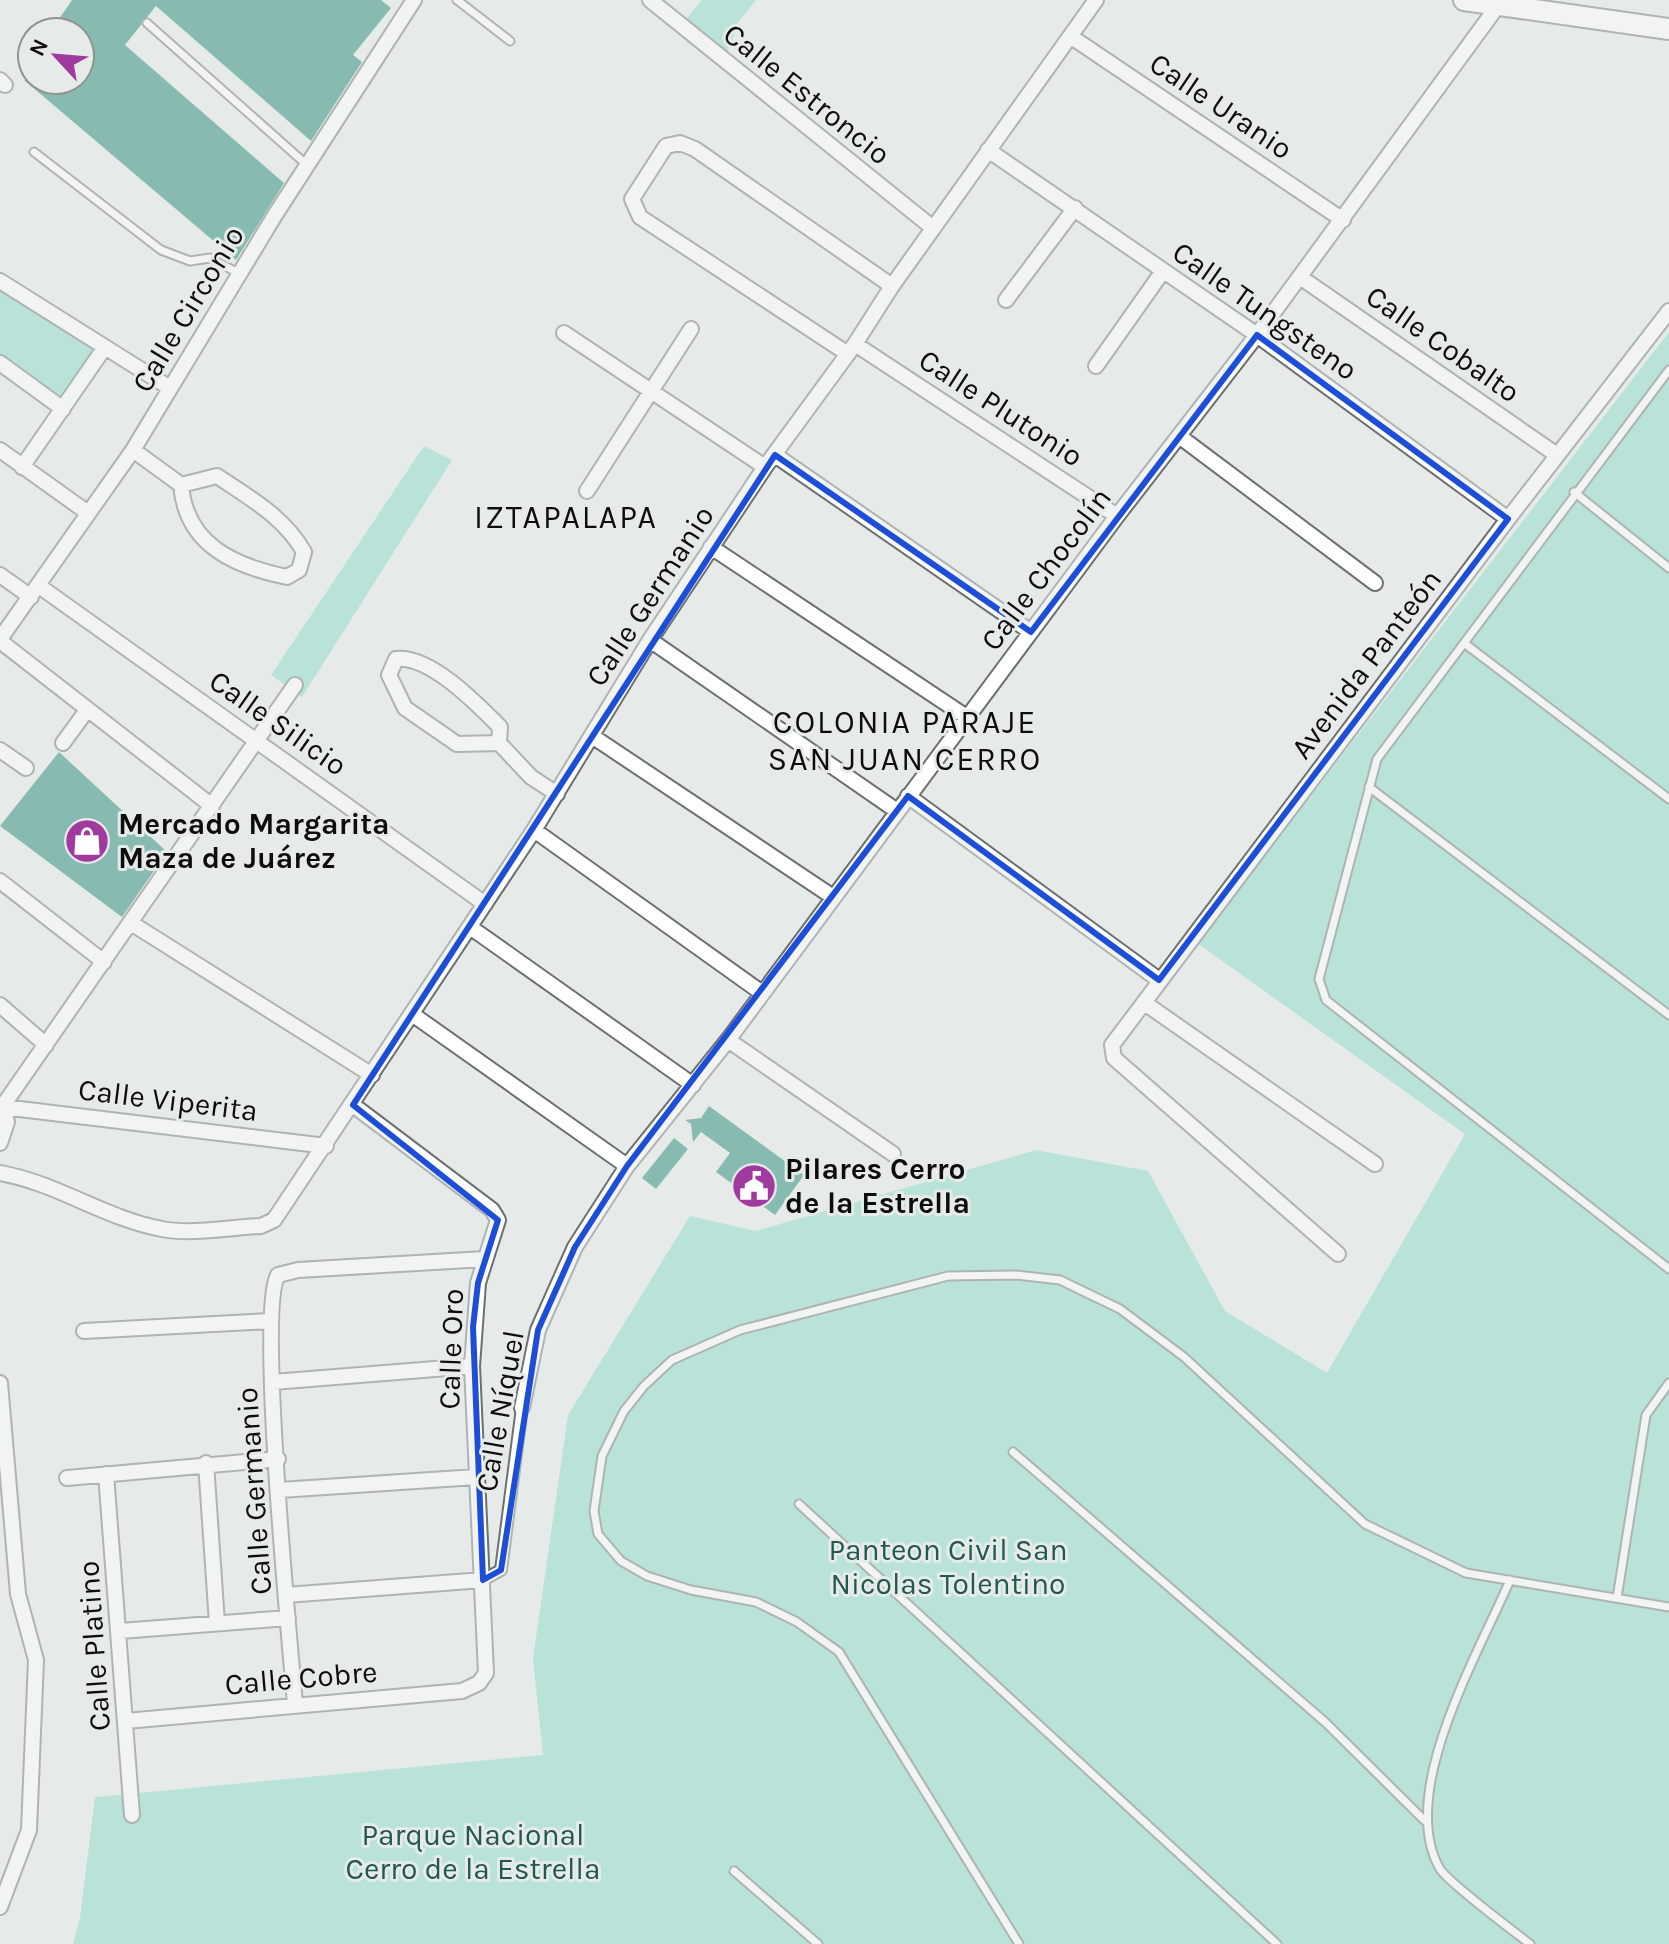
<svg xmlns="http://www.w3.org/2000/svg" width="1669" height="1944" viewBox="0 0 1669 1944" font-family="Karla,sans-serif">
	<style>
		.green { fill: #83d7c5 }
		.building { fill: #168170 }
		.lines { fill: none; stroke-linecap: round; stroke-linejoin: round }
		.service-casing { stroke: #6c716f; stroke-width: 11 }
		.pedestrian-casing { stroke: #6c716f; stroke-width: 14 }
		.minor-casing { stroke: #6c716f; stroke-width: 18 }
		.secondary-casing { stroke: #6c716f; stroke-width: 24 }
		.service { stroke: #fff; stroke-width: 7 }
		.pedestrian { stroke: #fff; stroke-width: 10 }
		.minor { stroke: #fff; stroke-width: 14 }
		.secondary { stroke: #fff; stroke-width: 20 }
		.marked { fill: none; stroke: #1d4ed8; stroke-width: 6; stroke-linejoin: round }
		.labels { text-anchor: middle; stroke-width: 6; stroke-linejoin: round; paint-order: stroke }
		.street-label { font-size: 30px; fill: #0c0e0d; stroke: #e6ebea }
		.poi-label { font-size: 30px; font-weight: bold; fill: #0c0e0d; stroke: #e6ebea; text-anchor: start }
		.park-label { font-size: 30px; fill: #23584e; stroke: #e6ebea }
		.neighbourhood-label { font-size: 32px; letter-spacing: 2px; fill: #0c0e0d; stroke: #e6ebea }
	</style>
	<rect width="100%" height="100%" fill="#e6ebea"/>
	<path class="green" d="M702,0H756L739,21L724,62L680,26Z
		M0,281L105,347L63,409L0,363Z
		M1669,332V1944H73L80,1918L95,1797L543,1755L533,1659L568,1415L690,1216L756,1231L1036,1150L1148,1171L1225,1311L1327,1373L1465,1134L1197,943Z
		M424,446L452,460L302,697L271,675Z"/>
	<path class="building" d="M72,0H381L391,8L353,55L362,62L311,141L156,6L125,45L284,183L236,260L24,80H80V32H50Z
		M59,752L167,852L122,917L0,826Z
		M709,1106L804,1175L775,1215L716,1172L730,1153L701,1132L693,1142L691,1124L685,1120L701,1118Z
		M674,1138L688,1149L656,1189L642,1178Z"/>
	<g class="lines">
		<g class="service-casing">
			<path id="service" d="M457,0L510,41
				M147,23L307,165
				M34,152L161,250L190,261L210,258L240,274
				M1669,370L1377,759L1319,979L1326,1000L1669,1269
				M1574,492L1669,568
				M1464,643L1669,799
				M1369,787L1669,1015
				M1013,1452L1325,1722L1424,1820
				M799,1504L1277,1944
				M1510,1580C1479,1653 1396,1793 1440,1869C1449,1883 1512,1930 1530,1944
				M1617,1598L1646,1415L1669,1383
				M734,1871L818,1944
				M1019,1944L839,1652L797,1622L756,1602L691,1590L647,1576L621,1561L598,1534L594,1511L602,1456L624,1411L644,1386L672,1360L740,1330L948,1276L1016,1275L1060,1280L1120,1309L1184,1357L1365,1524L1466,1573L1669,1607"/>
		</g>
		<g class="pedestrian-casing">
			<path id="pedestrian" d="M483,1580L501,1570L522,1408"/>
		</g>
		<g class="minor-casing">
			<path id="minor" d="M650,0L933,228
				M1070,36L1343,220
				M0,80L5,85
				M988,150L1257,335L1508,519
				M1300,277L1557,455
				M0,281L170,388
				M1006,300L1075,208
				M564,333L765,467
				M855,344L1117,516
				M848,354L640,217L632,199L666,146L680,143L695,149L892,286
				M0,363L63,409
				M1096,366L1163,271
				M1179,436L1375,583
				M0,450L88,513
				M133,450L181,485C186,545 234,566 287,577L299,570L304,552C284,517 250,498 217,476L181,485
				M775,455L1031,632
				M22,467L105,347
				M587,491L691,329
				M711,547L968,718
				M0,575L31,597
				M39,586L485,904
				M0,639L133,450L275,215L414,0
				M650,640L897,811
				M0,641L212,806
				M592,736L833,897
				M63,743L87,710
				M499,743L500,727C477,704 430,655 396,659L389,675L405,708L457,744L499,743L531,777L557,794
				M0,750L26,768
				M908,796L1159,980
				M534,830L762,993
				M0,881L104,962
				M131,923L372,1075
				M470,927L693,1085
				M1146,1004L1375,1164
				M0,1005L46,1045
				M412,1014L627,1166
				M728,1040L893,1154
				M3,1107L326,1146
				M0,1110L295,685
				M0,1143L7,1122L3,1107
				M0,1173C57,1183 106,1219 162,1229C192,1235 230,1227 261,1226L274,1220L534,830L650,640L765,467L855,344L892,286L1096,0
				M1338,1254L1114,1058L1112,1045L1508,519L1669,311
				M84,1331L270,1321
				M273,1382L472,1366
				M0,1383L18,1594L36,1660L29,1830L0,1907
				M522,1408L538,1330L575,1247L627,1166L728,1040L1117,516L1257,335L1502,0
				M206,1463L217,1623
				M106,1474L132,1815
				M67,1478L278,1459
				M280,1490L476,1477
				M286,1595L483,1580
				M120,1631L288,1618
				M295,1704C290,1643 257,1308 278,1275L298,1270L485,1259
				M126,1721L462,1691L479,1683L486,1673L472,1366L478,1283L498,1220L492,1210L353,1105"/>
		</g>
		<g class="secondary-casing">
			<path id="secondary" d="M1464,0L1669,29"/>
		</g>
		<use href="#service" class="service"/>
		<use href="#pedestrian" class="pedestrian"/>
		<use href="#minor" class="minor"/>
		<use href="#secondary" class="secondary"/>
	</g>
	<path d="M0 0H1669V1944H0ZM1257,335L1508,519L1159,980L908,796L627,1166L575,1247L538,1330L501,1570L483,1580L473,1327L478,1283L498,1220L353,1105L775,455L1031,632Z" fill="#e6ebea" fill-opacity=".55" fill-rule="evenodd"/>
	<path class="marked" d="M1257,335L1508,519L1159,980L908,796L627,1166L575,1247L538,1330L501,1570L483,1580L473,1327L478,1283L498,1220L353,1105L775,455L1031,632Z"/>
	<defs>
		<g id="shop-disc" transform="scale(2.3)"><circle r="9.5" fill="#a13a9e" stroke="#e6ebea"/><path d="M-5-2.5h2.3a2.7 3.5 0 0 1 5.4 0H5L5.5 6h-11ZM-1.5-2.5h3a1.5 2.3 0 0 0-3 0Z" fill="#fff"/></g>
		<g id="civic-disc" transform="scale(2.3)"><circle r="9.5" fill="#a13a9e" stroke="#e6ebea"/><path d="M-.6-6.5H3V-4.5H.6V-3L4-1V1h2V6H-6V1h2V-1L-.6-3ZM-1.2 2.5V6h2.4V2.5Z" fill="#fff"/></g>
	</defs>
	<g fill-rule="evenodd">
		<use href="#shop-disc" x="87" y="841"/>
		<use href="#civic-disc" x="754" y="1186"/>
	</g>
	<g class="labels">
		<g class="street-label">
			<text transform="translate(807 94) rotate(39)" y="10">Calle Estroncio</text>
			<text transform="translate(1221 106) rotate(34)" y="10">Calle Uranio</text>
			<text transform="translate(188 309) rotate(-59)" y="10">Calle Circonio</text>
			<text transform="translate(1265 311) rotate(35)" y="10">Calle Tungsteno</text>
			<text transform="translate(1443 344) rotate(35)" y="10">Calle Cobalto</text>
			<text transform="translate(1001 408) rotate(33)" y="10">Calle Plutonio</text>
			<text transform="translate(1046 569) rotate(-53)" y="10">Calle Chocolín</text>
			<text transform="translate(650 596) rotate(-57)" y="10">Calle Germanio</text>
			<text transform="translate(1366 664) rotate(-53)" y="10">Avenida Panteón</text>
			<text transform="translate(278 723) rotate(35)" y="10">Calle Silicio</text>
			<text transform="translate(168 1100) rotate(7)" y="10">Calle Viperita</text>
			<text transform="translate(451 1349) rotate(-88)" y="10">Calle Oro</text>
			<text transform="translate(500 1411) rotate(-80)" y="10">Calle Níquel</text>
			<text transform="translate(254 1491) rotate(-94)" y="10">Calle Germanio</text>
			<text transform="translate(94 1646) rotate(-94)" y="10">Calle Platino</text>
			<text transform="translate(301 1678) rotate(-5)" y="10">Calle Cobre</text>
		</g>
		<g class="poi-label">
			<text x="118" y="834">Mercado Margarita<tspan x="118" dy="34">Maza de Juárez</tspan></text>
			<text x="785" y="1179">Pilares Cerro<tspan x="785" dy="34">de la Estrella</tspan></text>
		</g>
		<g class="park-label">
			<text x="948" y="1560">Panteon Civil San<tspan x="948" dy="34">Nicolas Tolentino</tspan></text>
			<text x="473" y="1845">Parque Nacional<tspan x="473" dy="34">Cerro de la Estrella</tspan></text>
		</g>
		<g class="neighbourhood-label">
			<text x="566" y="528">IZTAPALAPA</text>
			<text x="905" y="733">COLONIA PARAJE<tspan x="905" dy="37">SAN JUAN CERRO</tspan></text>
		</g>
	</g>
	<g transform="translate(56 56) rotate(296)"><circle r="38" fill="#e6ebea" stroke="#8f9392" stroke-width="2"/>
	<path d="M0-6L14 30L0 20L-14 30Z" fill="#a13a9e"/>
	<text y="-12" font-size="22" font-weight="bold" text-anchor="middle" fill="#0c0e0d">N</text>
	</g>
</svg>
